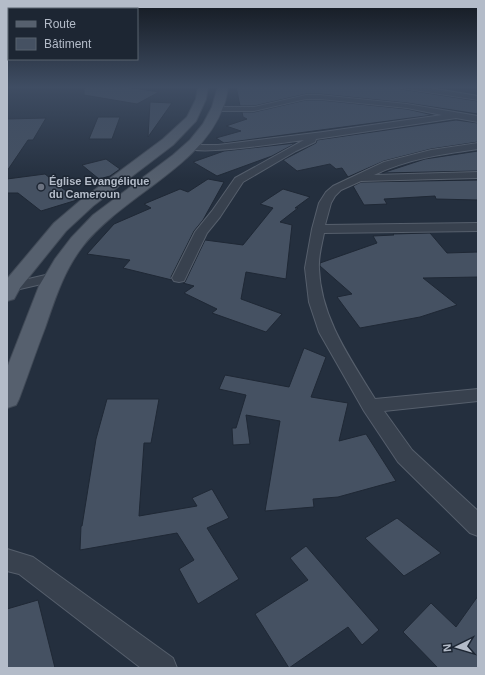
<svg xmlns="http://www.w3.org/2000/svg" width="485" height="675" viewBox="0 0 485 675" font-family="Arial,sans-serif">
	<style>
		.building { fill: #455162; stroke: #1f2835 }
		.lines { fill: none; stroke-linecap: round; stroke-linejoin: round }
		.street-casing { stroke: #565f6c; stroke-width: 2 }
		.primary-casing { stroke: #414a57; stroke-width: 2 }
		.street { fill: #38414e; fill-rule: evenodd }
		.primary { fill: #56606e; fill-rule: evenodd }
		.worship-dot { fill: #6b7280; stroke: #1d2633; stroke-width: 1.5 }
		.labels { text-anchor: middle; stroke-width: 3; stroke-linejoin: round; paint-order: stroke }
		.far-poi-label { font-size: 11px; font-weight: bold; fill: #b4bcc9; stroke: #1d2633; text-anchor: start }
	</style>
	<rect width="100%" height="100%" fill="#242f3e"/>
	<path class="building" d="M84,86H121L159,92L137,104L84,95Z
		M236,86H397L401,89L478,101V114L407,103L320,94H306L254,106H240Z
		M306,100H320L407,109L433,115L224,143L216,138L241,131L226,126L247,119L243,117L242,112H254Z
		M150,102L172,103L148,137Z
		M98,117H120L112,139H89Z
		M46,118L33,140H28L7,171V119Z
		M456,120L478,123V142L431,149L384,161L348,177L342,168L336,169L330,164L297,171L283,160L316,143L317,140Z
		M296,143L272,156L217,176L193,162L224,151Z
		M478,151V171L382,173L425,159Z
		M106,159L120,169L110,176L99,179L82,165Z
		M45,174L77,200L41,211L18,193H7V179Z
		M208,179L224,182L203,220L194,231L171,277L172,280L123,268L130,260L87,254L114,224L151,208L144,204L180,189L188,192Z
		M478,180V200L436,199L435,196L384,199L387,204L364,205L353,186L361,182Z
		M283,189L310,197L295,208H298L280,222L292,225L286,279L246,272L241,299L282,314L266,332L212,313L217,309L184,293L194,286L183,283L185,282L205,240L243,245L273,208L260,204Z
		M430,233L447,253L478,252V277L423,278L457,305L420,317L360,328L337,297L352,294L320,266V263L377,243L373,236L394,235L393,234Z
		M304,348L326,357L311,397L348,403L339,441L366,434L396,481L338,497L313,499L314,507L265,511L280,421L246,415L250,444L233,445L232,428H236L246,395L219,389L225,375L289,387Z
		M107,399H159L151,443H144L139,516L197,506L192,498L212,489L229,518L207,528L239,579L198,604L179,569L194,560L177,533L80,550L81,526H82L96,439Z
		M397,518L441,553L404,576L365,538Z
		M306,546L379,630L362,645L348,627L289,668L255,614L308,580L290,558Z
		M478,596V668H438L403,632L431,603L456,627Z
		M38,600L55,668H7V609Z"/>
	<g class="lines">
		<g class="street-casing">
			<path id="street" d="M398,86H418L478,96V100L401,88Z
				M306,95H320L407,104L478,116V122L456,118L316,139L315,142L296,151L243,182L220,217L207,233L184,281L179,282L174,281L172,278L195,232L212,211L235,178L304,140C286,142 195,157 185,147L187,145H218L323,132L442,115L407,108L320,99H306L254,111H218L214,109L218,107H254Z
				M478,143V149C442,154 407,159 374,175L478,172V178L361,181L341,190L335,196L331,203L325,225L478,223V231L324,233C322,244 318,257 319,269C321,318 350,358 375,399L478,389V401L384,411L412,450L478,511V536L470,533L398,462L364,411L319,332L309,302L305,268L312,229L319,203L326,192L333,186L384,162L431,150Z
				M54,273L59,274L61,277L59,280L7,292V284Z
				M7,549L33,557L173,658L177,668H141L19,574L7,571Z"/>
		</g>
		<g class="primary-casing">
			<path id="primary" d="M198,86H208L206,99L196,121L173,145L93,206L66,231L20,288L14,299L7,301V279L54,223L81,200L163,139L187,117L196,99Z
				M218,86H228C227,93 226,101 223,107C202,167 122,196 83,246C64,270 55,299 45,328C36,351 28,375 19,399L16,405L7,408V368L39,286L55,259L71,238L93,215L173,155L190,140L203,124L212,107Z"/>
		</g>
		<use href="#street" class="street"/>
		<use href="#primary" class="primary"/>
	</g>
	<linearGradient id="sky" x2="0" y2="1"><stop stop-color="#141a22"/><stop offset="0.48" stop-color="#3f4d63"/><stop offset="1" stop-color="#3f4d63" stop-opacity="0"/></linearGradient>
	<rect width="485" height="181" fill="url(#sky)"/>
	<circle class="worship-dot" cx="41" cy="187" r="4"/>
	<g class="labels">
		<g class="far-poi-label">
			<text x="49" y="185">Église Evangélique<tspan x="49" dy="13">du Cameroun</tspan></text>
		</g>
	</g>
	<rect width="485" height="675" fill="none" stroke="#b4bcc9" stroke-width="16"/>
	<rect x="8" y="8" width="130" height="52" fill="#1d2633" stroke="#59626f"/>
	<rect x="16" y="21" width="20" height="6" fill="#56606e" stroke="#59626f"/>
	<text x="44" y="28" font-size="12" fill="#b4bcc9">Route</text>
	<rect x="16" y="38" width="20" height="12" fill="#455162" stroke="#59626f"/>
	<text x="44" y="48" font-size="12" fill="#b4bcc9">Bâtiment</text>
	<g transform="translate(457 647) rotate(265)" stroke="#1d2633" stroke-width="3" paint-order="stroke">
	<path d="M0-3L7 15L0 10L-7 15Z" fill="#b4bcc9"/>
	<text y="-6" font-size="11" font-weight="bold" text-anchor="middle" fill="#b4bcc9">N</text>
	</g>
</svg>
